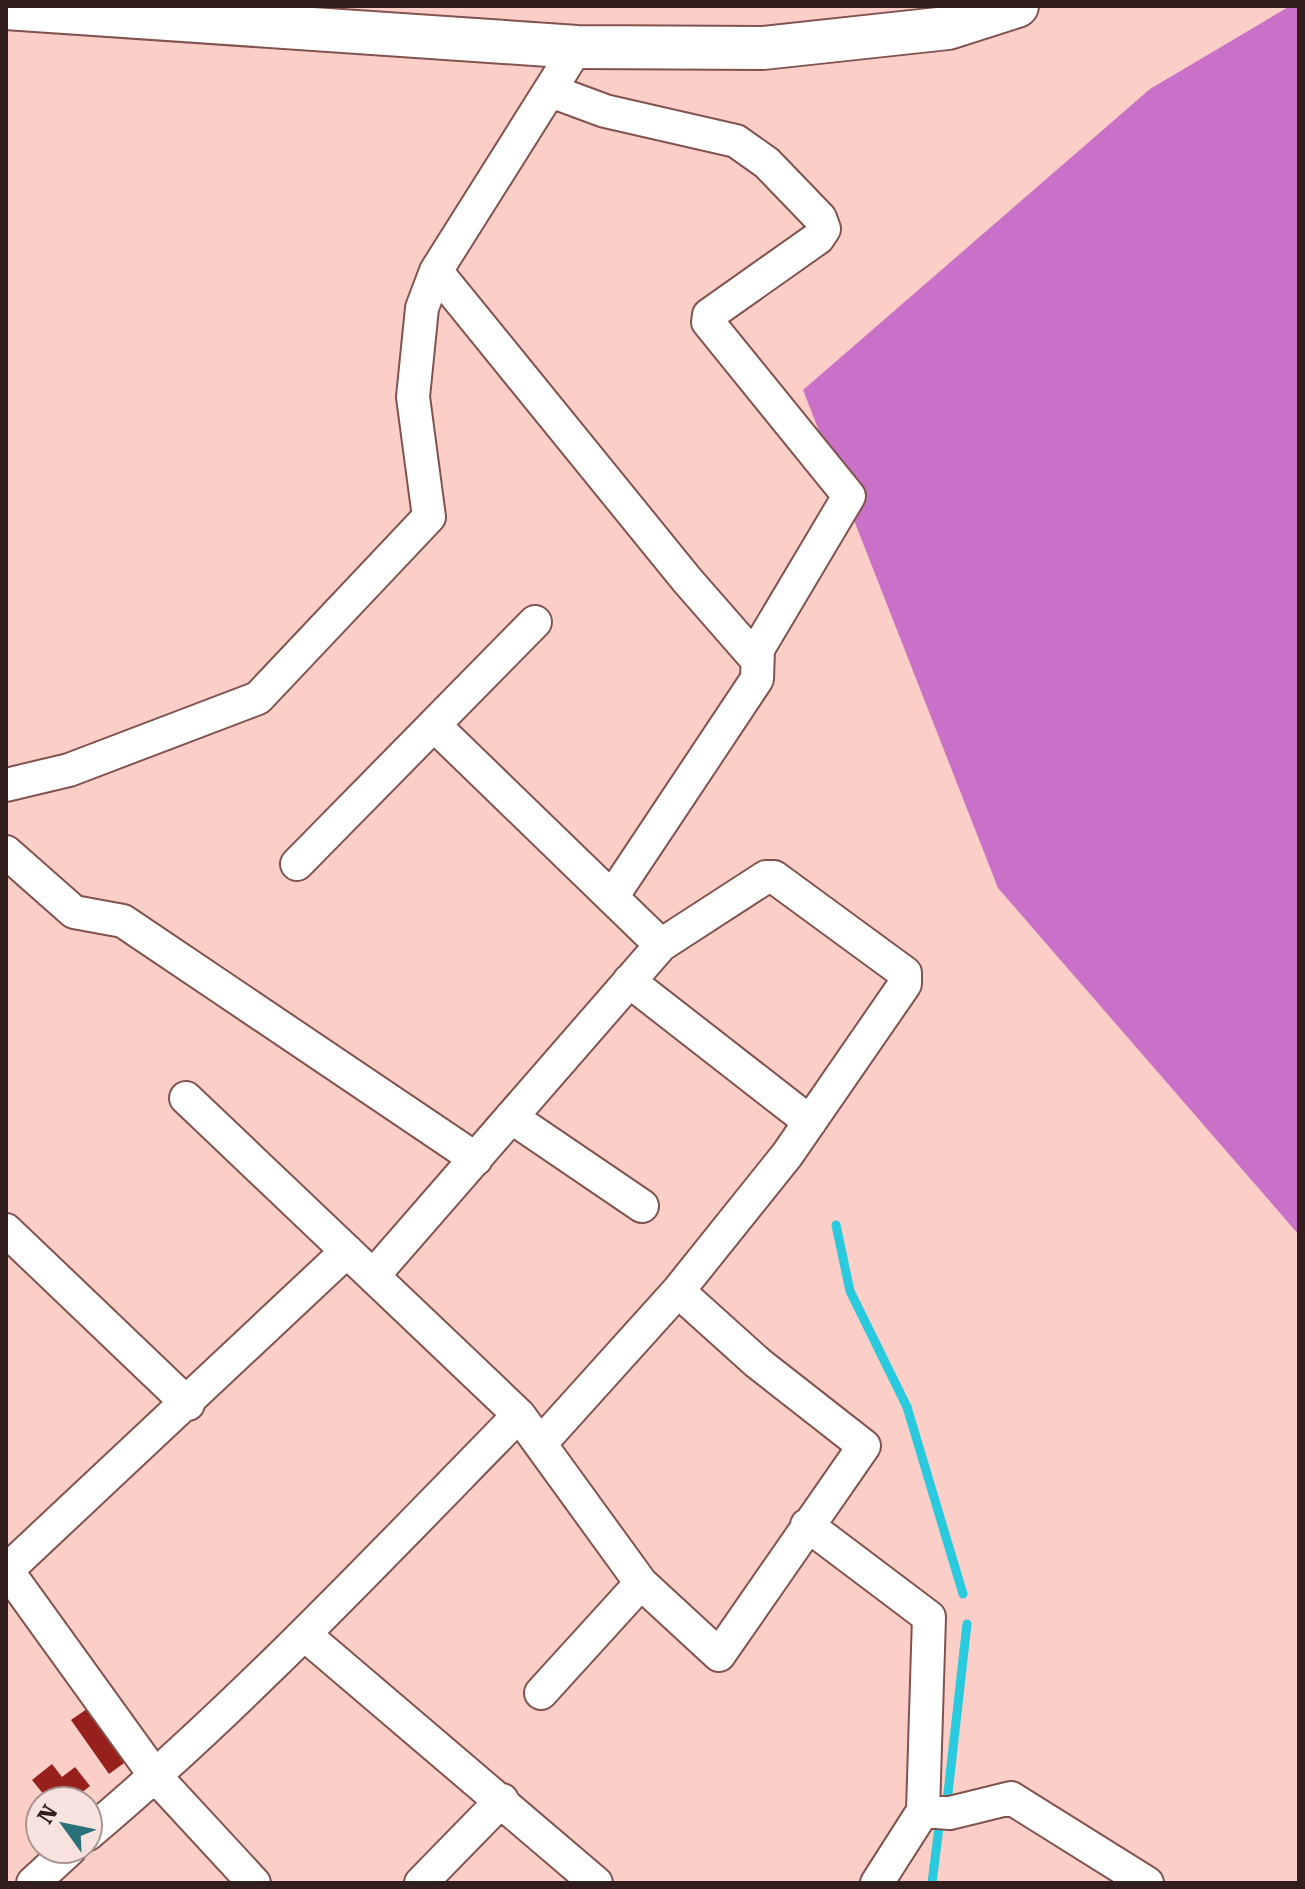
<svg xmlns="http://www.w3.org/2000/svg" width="1305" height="1889" viewBox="0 0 1305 1889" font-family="'Roboto Serif',serif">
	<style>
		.forest { fill: #c971c9 }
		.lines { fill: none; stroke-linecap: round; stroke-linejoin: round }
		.stream { stroke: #29cadd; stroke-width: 9 }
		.building { fill: #971f1c }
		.minor-casing { stroke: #82534e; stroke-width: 36 }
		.tertiary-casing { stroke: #82534e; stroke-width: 46 }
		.minor { stroke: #fff; stroke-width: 32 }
		.tertiary { stroke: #fff; stroke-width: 42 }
	</style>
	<rect width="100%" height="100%" fill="#fbcfc8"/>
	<path class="forest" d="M1290,6H1299V1235L998,888L803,390L1150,89Z"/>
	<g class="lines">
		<path class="stream" d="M836,1225L850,1291L907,1407L963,1594
			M947,1802L967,1624
			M932,1883L939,1827"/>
	</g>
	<path class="building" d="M94,1704L131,1758L109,1774L71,1720Z
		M52,1764L62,1777L75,1767L90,1786L71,1801H49L32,1780Z"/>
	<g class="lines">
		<g class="minor-casing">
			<path id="minor" d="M551,91L605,111L736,141L767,163L820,218L824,229L818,238L709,315L708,322L849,496L758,649L757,679L612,897
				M436,271L687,580L757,660
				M434,725L661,945
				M6,785L69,770L258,698L429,517L413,397L422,308L436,271L577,47
				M6,852L74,912L123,921L476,1159
				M297,864L535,622
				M629,981L810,1122
				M186,1098L519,1415L641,1583L719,1655L864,1446L758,1363L678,1291
				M511,1117L642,1206
				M6,1230L188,1404
				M373,1276L661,945L766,877H774L905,973V984L787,1155L678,1291L541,1443
				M807,1525L929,1617L923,1811L877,1883
				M6,1569L156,1777L254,1883
				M6,1571L347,1251
				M304,1634L596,1883
				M541,1693L641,1583
				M923,1811L950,1813L1011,1798L1147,1883
				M88,1834C241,1705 379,1558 519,1415
				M33,1883L70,1849
				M421,1883L502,1800"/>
		</g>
		<g class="tertiary-casing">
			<path id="tertiary" d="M6,8L577,47L763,48L948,28L1017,6"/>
		</g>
		<use href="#minor" class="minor"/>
		<use href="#tertiary" class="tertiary"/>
	</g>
	<rect width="1305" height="1889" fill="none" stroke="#321e1c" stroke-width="16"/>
	<g transform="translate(64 1825) rotate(303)"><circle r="38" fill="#f8e2de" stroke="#a99490" stroke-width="2"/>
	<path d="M0-6L14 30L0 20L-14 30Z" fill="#29717b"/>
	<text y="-12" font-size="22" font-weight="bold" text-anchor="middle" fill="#321e1c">N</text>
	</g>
</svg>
